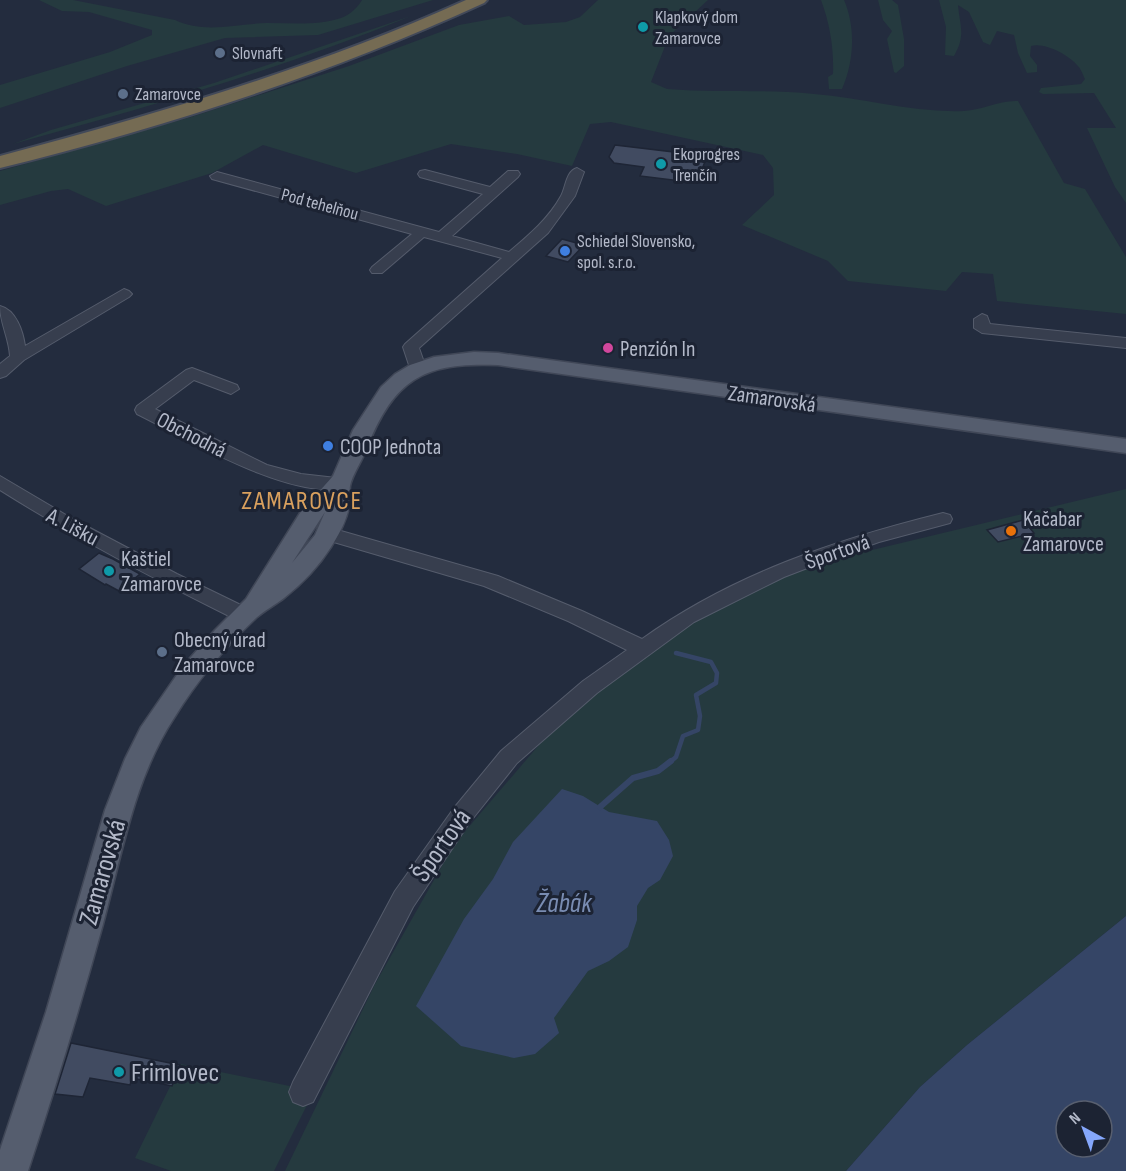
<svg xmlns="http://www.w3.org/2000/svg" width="1126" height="1171" viewBox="0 0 1126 1171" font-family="'Sofia Sans Condensed',sans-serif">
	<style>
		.green { fill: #253a3f }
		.water { fill: #354566; fill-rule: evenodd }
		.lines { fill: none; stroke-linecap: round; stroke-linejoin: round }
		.stream-far1 { stroke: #354566; stroke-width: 4.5 }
		.stream { stroke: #354566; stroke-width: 6 }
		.building { fill: #414b61; stroke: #1e2535; stroke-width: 1.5 }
		.minor-casing { stroke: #555c6c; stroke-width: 2 }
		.major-casing { stroke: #404757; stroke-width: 3 }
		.highway-casing { stroke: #424959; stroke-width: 4 }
		.minor { fill: #373e4e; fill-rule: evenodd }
		.major { fill: #555d6e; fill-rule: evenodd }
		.highway { fill: #756b53; fill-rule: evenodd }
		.culture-dot { fill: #0f9aa8; stroke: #1c2333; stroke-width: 2 }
		.service-dot { fill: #5c6f8a; stroke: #1c2333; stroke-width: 2 }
		.shop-dot { fill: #3f7fe0; stroke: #1c2333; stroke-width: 2 }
		.hotel-dot { fill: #d1479c; stroke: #1c2333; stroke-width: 2 }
		.food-dot { fill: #e8710a; stroke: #1c2333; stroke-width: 2 }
		.labels { text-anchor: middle; stroke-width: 6; stroke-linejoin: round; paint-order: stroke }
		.far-poi-label { font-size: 18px; fill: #b3b9c9; stroke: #1c2333; text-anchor: start }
		.far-street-label { font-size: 18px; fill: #b3b9c9; stroke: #1c2333 }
		.poi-label { font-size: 22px; fill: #b3b9c9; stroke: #1c2333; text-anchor: start }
		.street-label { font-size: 22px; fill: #b3b9c9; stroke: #1c2333 }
		.quarter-label { font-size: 26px; letter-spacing: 1.5px; fill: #d9a05e; stroke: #1c2333 }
		.near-street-label { font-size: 27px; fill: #b3b9c9; stroke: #1c2333 }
		.near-poi-label { font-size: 27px; fill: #b3b9c9; stroke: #1c2333; text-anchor: start }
		.near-water-label { font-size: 28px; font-style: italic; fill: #798cb2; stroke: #1c2333 }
	</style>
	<rect width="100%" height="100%" fill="#232c3e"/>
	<path class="green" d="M39,0H73L175,20C204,34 236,24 267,23C292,23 317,26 341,18C351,14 357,8 362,0H433L318,35L225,38L127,66L0,108V85L110,52L152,35V30L89,12L62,11Z
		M598,0H708L669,36L651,82L667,89C716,93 765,89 814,94C864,98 913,113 964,111C983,110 999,100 1018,101L1064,183L1085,189L1126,257V314L997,301L993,274L962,272L946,291L848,281L828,261L742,225L774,195L773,168L763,155L611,122L590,124L572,166L517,154L451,144L356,173L263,145L212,173L106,206L68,189L51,191L0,205V171L191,117L349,66L459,25L509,16L524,25L566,22L580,17Z
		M821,0H844C856,28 854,61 842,89H829L828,77L833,74C834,49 830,24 821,0Z
		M878,0H892L898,5L904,39V66L896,73L894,72L887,39L892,31L883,20Z
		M939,0H1126V203L1115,187L1087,128H1116L1094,93L1043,94L1039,92L1041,88L1081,84L1085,79C1083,75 1081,69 1078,66C1069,55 1045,42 1031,46L1030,56L1037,65V72L1027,73L1018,53L1014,35L997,31L990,45L983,42L969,12L958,5C960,27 966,35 954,56L945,55L946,27Z
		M411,16C281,69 148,107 13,144L51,130L214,83Z
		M1126,489V916L967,1045L920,1087L846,1171H285L375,984L455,843L539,745L617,673L676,626L793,569Z
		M181,1064L314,1091L274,1171H171L135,1158Z"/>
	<path class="water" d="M562,789L583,796L609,812L657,821L669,840L673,856L660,880L648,888L637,906V920L628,947L609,961L588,971L554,1018L559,1033L535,1054L514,1058L461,1046L416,1006L464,919L493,879L513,842Z
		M1126,916V1171H846L920,1087L967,1045ZM1066,1111H1102V1147H1066Z"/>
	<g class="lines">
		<path class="stream-far1" d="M669,763L676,757L683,736L698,730L700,716L696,695L716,683L717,673L711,662L676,653"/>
		<path class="stream" d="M600,807L633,778L658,771L671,761"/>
	</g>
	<path class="building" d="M615,145L707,156L697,183L640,176L644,167L614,163L609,157Z
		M562,239L584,245L568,262L546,256Z
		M1023,520L1034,533L998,542L987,530Z
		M99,553L113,559L140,574L119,591L106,584L105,585L79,569Z
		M71,1043L180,1065L172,1086L132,1078L130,1085L90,1078L83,1097L55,1094Z"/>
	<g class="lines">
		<g class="minor-casing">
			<path id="minor" d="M577,168L584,172L575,196L548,233L419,348L426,368L418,373L410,368L403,347L405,344L502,258L424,237L382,273H372L370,270L372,267L412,234L212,179L210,176L217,172L439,232L483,194L420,177L418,174L420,171L425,170L490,187L508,171H518L520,174L518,177L452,236L509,252C529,235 549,218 561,196C566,187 566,171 577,168Z
				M124,289L129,291L132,294L129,297L24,360L6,376L0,378V364L10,356C9,338 0,323 0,306C16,310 23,331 25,346Z
				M982,314L987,316L990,324L1126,338V348L982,333L974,328V319Z
				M192,368L237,385L239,389L231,394L194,380L155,409L267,465L301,474L345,479L348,483L345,487C292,502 186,438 137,414L135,410L137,406L186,370Z
				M0,476L71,518L177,574L251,610L254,615L251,620L244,622L237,620C156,580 76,538 0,490Z
				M943,513L950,515L952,519L950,523L879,542L823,562L784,577L694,622L597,693L517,763L470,822L413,907L313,1102L303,1106L293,1102L289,1092L293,1082L395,891L454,808L501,751L583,681L627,650L568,621L484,586L320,538L318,533L320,528L327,527L498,576L582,611L642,639C733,574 835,540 943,513Z"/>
		</g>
		<g class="major-casing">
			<path id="major" d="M474,352L498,353L1126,439V453L498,365C423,362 394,379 366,450C362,461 352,475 350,486C349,491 351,496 350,501C348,518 340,533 331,547C319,566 302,584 284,598C275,605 265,610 256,618C225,647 196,682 174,718C134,779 122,854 103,924C80,1007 55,1089 28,1171H0V1150L46,1012L105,810L125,759L141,727L183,666L215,630L246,599L300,513L333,476L353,430L381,387L395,374L410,365L434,357ZM325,512L315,535L292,563Z"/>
		</g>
		<g class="highway-casing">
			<path id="highway" d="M466,0H487L484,3C329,74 166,127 0,168V156C159,113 316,68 466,0Z"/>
		</g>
		<use href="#minor" class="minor"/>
		<use href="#major" class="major"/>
		<use href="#highway" class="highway"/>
	</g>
	<g class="culture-dot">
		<circle cx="643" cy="27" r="6"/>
		<circle cx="661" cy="164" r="6"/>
		<circle cx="109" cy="571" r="6"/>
		<circle cx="119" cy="1072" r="6"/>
	</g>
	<g class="service-dot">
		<circle cx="220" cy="53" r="6"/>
		<circle cx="123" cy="94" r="6"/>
		<circle cx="162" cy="652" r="6"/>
	</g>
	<g class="shop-dot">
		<circle cx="565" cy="251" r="6"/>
		<circle cx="328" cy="446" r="6"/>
	</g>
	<circle class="hotel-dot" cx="608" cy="348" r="6"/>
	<circle class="food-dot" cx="1011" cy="531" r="6"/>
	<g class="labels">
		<g class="far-poi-label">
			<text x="655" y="23">Klapkový dom<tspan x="655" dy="21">Zamarovce</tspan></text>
			<text x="232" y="59">Slovnaft</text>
			<text x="135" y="100">Zamarovce</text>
			<text x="673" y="160">Ekoprogres<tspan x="673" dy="21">Trenčín</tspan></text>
			<text x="577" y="247">Schiedel Slovensko,<tspan x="577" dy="21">spol. s.r.o.</tspan></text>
		</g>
		<g class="far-street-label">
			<text transform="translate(320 204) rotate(15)" y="6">Pod tehelňou</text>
		</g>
		<g class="poi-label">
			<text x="620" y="356">Penzión In</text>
			<text x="340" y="454">COOP Jednota</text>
			<text x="1023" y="526">Kačabar<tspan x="1023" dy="25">Zamarovce</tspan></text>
			<text x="121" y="566">Kaštiel<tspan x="121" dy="25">Zamarovce</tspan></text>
			<text x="174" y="647">Obecný úrad<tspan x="174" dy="25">Zamarovce</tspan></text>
		</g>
		<g class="street-label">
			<text transform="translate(772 398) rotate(8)" y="8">Zamarovská</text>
			<text transform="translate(192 434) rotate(27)" y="8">Obchodná</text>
			<text transform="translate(73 526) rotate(28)" y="8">A. Lišku</text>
			<text transform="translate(837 551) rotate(-19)" y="8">Športová</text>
		</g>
		<g class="quarter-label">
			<text x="302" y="509">ZAMAROVCE</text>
		</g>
		<g class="near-street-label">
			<text transform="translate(441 845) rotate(-55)" y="9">Športová</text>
			<text transform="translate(102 872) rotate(-74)" y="9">Zamarovská</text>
		</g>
		<g class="near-poi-label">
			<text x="131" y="1081">Frimlovec</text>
		</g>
		<g class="near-water-label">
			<text x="564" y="912">Žabák</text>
		</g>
	</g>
	<g transform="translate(1084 1129) rotate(319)"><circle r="28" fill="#1c2333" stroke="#585f6f" stroke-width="1.5"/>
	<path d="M0-4.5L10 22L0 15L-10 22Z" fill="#85a7fc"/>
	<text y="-9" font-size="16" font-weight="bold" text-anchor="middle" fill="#b3b9c9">N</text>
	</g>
</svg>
